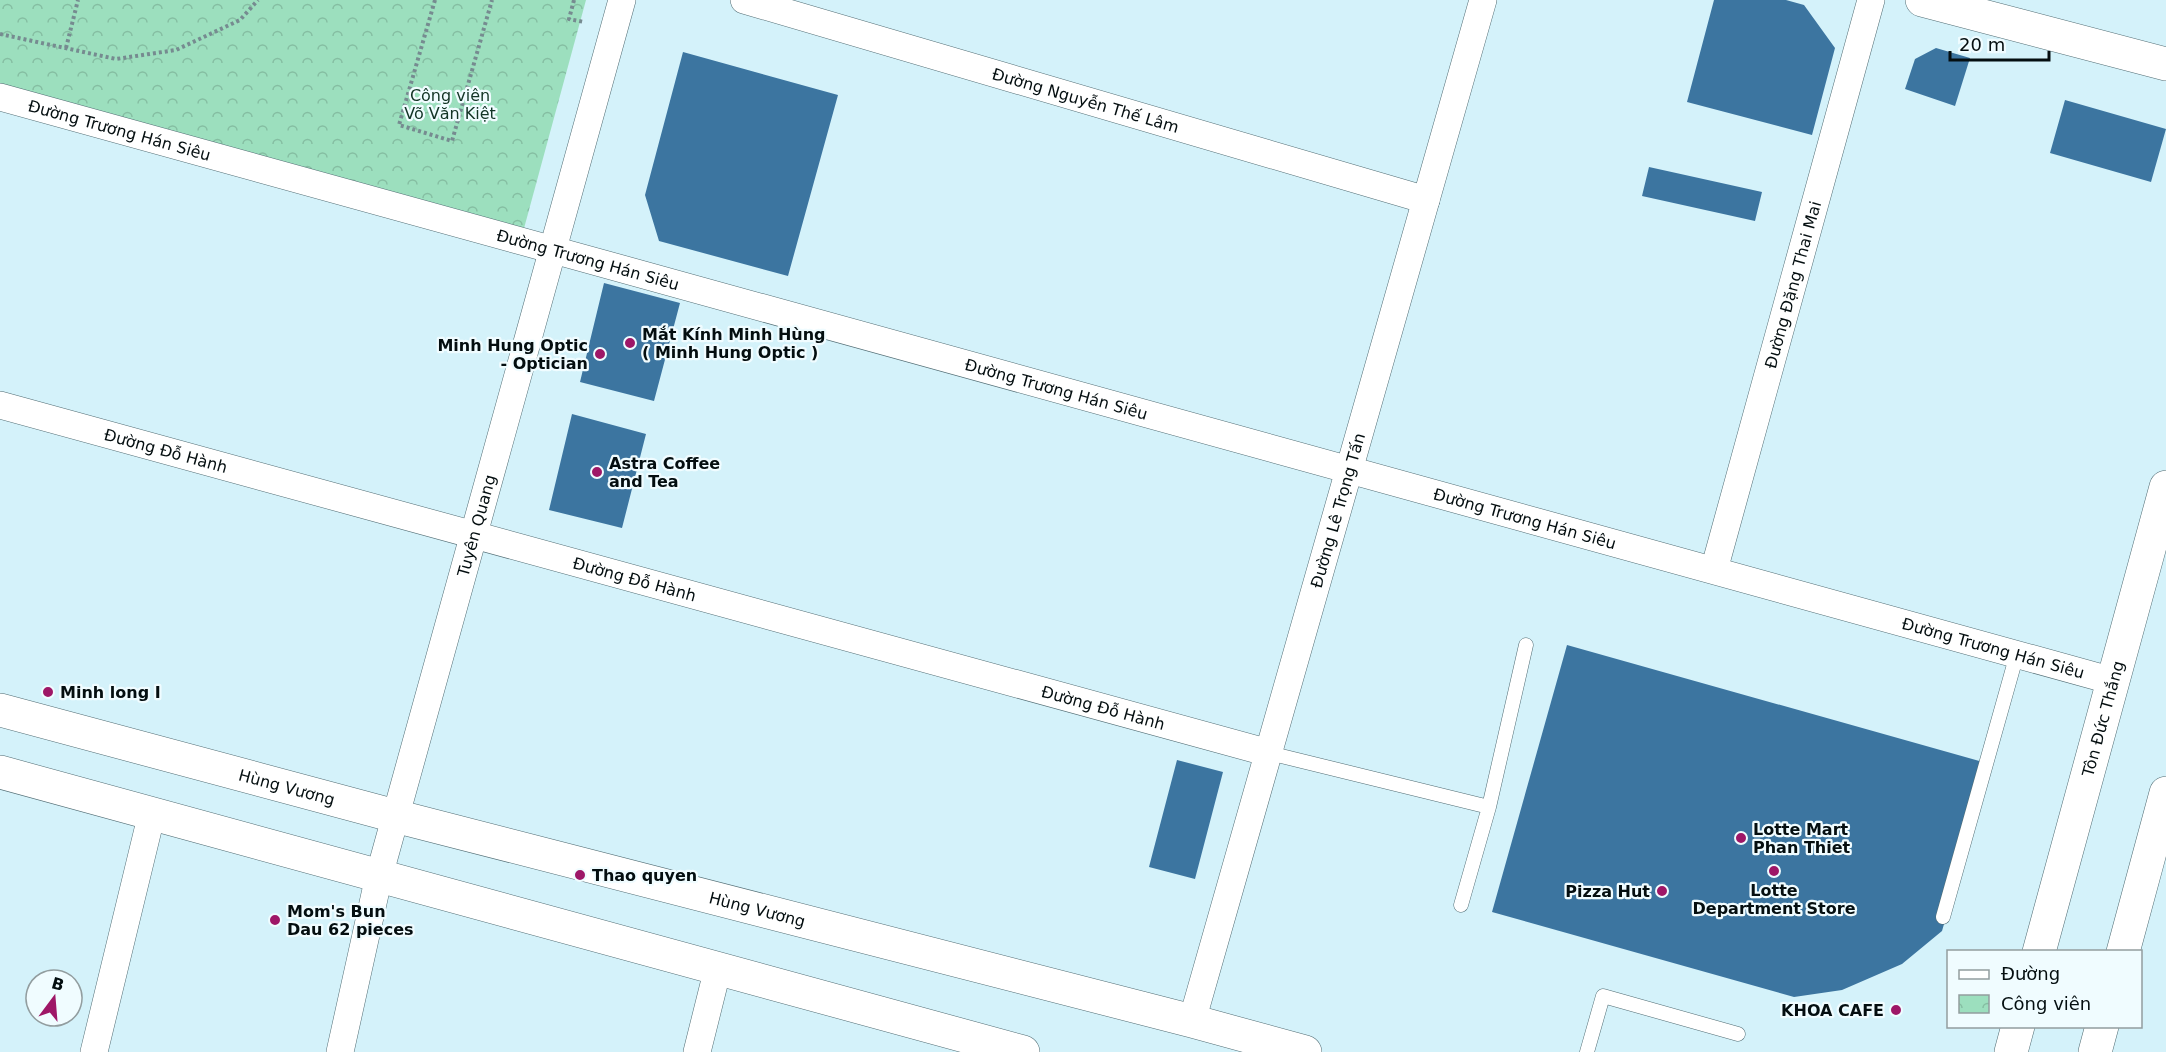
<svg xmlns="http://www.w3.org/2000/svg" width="2166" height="1052" viewBox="0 0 2166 1052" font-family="'DejaVu Sans',sans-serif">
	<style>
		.park { fill: url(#park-crowns) }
		.building { fill: #3c75a0 }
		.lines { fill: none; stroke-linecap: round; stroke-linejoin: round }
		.service-casing { stroke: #526d74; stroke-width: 15 }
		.minor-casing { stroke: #526d74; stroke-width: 28 }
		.tertiary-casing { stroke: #526d74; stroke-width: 34 }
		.secondary-casing { stroke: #526d74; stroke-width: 34 }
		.primary-casing { stroke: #526d74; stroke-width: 34 }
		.path { stroke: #768b90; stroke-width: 4; stroke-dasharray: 3 3; stroke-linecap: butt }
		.service { stroke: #fff; stroke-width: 14 }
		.minor { stroke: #fff; stroke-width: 27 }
		.tertiary { stroke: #fff; stroke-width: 33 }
		.secondary { stroke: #fff; stroke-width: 33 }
		.primary { stroke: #fff; stroke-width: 33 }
		.poi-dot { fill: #9e1767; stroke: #f0fcff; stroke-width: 2 }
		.labels { text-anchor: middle; stroke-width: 4.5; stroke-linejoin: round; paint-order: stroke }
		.park-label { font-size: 16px; fill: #123425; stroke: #f0fcff }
		.street-label { font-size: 16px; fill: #040e10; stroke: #f0fcff }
		.poi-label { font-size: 16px; font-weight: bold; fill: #040e10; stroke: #f0fcff; text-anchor: start }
	</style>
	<defs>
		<pattern id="park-crowns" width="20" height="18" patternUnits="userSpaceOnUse" patternTransform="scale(1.5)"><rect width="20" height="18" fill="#9cdfbe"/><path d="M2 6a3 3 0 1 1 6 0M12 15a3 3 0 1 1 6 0" fill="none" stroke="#85bea2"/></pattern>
	</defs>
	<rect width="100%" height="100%" fill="#d4f2fa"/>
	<path class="park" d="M0,0H586L523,232L0,87Z"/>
	<path class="building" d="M1714,0H1786L1804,5L1835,48L1812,135L1687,102Z
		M1936,48L1970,58L1955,106L1905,89L1915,59Z
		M683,52L838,95L788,276L659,241L645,195Z
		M2065,100L2166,129L2151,182L2050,153Z
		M1649,167L1762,192L1755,221L1642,196Z
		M604,283L680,303L654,401L580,382Z
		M572,414L646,434L622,528L549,510Z
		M1567,645L1990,764L1942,931L1902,964L1842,990L1794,997L1492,912Z
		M1177,760L1223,772L1195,879L1149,867Z"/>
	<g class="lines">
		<g class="service-casing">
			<path id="service" d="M1269,753L1489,807
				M1461,905L1489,807L1526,645
				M1943,917L2017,654
				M1587,1052L1603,996L1738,1034"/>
		</g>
		<g class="minor-casing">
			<g id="minor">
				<path id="s1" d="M744,0L1426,200"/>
				<path id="s2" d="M0,97L2113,681"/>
				<path id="s3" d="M0,405L1269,753"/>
				<path id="s4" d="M1714,570L1871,0"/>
				<path id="s5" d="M1192,1021L1483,0"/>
				<path d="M94,1052L152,813"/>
				<path id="s6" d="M340,1052L379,876L622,0"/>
				<path d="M697,1052L718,968"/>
			</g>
		</g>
		<g class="tertiary-casing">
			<path id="tertiary" d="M1922,0L2166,64"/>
		</g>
		<g class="secondary-casing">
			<g id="secondary">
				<path id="s7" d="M2039,952L2166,487"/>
				<path d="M2123,952L2166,793"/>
				<path d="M2011,1052L2018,1026"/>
				<path d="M2095,1052L2102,1026"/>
			</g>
		</g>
		<g class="primary-casing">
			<g id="primary">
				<path id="s8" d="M0,710L395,816L1192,1021L1305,1052"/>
				<path d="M0,772L1023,1052"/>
			</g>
		</g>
		<path class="path" d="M435,0L399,125L452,141L492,0
			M574,0L569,19L584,22
			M0,34L116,59L176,50L240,20L258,0
			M66,48L78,0"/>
		<use href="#service" class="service"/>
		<use href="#minor" class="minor"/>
		<use href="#tertiary" class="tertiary"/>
		<use href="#secondary" class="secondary"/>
		<use href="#primary" class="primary"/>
	</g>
	<g class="poi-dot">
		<circle cx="630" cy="343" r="6"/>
		<circle cx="600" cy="354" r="6"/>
		<circle cx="597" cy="472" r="6"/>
		<circle cx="48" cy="692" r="6"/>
		<circle cx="1741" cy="838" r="6"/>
		<circle cx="1774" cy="871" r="6"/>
		<circle cx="580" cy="875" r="6"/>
		<circle cx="1662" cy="891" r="6"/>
		<circle cx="275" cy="920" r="6"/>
		<circle cx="1896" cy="1010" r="6"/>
	</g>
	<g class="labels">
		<g class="park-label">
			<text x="450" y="101">Công viên<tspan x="450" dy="18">Võ Văn Kiệt</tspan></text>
		</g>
		<g class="street-label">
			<text dy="6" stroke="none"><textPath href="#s1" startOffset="356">Đường Nguyễn Thế Lâm</textPath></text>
			<text dy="6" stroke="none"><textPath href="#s2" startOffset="124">Đường Trương Hán Siêu</textPath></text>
			<text dy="6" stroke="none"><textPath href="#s2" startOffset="610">Đường Trương Hán Siêu</textPath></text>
			<text dy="6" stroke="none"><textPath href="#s4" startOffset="296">Đường Đặng Thai Mai</textPath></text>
			<text dy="6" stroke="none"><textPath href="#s2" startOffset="1096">Đường Trương Hán Siêu</textPath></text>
			<text dy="6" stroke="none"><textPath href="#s3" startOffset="172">Đường Đỗ Hành</textPath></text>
			<text dy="6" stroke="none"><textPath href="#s5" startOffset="531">Đường Lê Trọng Tấn</textPath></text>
			<text dy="6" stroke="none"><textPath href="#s2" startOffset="1582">Đường Trương Hán Siêu</textPath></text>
			<text dy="6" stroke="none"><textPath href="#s6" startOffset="544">Tuyên Quang</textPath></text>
			<text dy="6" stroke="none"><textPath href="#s3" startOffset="658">Đường Đỗ Hành</textPath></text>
			<text dy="6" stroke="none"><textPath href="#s2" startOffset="2068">Đường Trương Hán Siêu</textPath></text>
			<text dy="6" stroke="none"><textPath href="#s3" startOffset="1144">Đường Đỗ Hành</textPath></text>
			<text dy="6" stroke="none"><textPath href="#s7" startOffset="242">Tôn Đức Thắng</textPath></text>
			<text dy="6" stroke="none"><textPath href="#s8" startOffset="297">Hùng Vương</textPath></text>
			<text dy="6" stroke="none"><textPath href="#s8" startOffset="783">Hùng Vương</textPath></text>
		</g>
		<g class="poi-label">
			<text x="642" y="340">Mắt Kính Minh Hùng<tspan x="642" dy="18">( Minh Hung Optic )</tspan></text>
			<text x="588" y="351" text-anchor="end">Minh Hung Optic<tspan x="588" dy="18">- Optician</tspan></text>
			<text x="609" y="469">Astra Coffee<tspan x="609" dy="18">and Tea</tspan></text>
			<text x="60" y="698">Minh long I</text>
			<text x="1753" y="835">Lotte Mart<tspan x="1753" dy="18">Phan Thiet</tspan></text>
			<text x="592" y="881">Thao quyen</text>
			<text x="1774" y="896" text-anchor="middle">Lotte<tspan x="1774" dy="18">Department Store</tspan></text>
			<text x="1650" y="897" text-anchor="end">Pizza Hut</text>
			<text x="287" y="917">Mom's Bun<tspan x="287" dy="18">Dau 62 pieces</tspan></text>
			<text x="1884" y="1016" text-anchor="end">KHOA CAFE</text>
		</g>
	</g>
	<rect x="1947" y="950" width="195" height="78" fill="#f0fcff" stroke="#929d9f" stroke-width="1.5"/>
	<rect x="1959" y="970" width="30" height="9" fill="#ffffff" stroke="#929d9f" stroke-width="1.5"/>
	<text x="2001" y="980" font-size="18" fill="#040e10">Đường</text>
	<rect x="1959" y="995" width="30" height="18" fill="url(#park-crowns)" stroke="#929d9f" stroke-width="1.5"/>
	<text x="2001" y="1010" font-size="18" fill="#040e10">Công viên</text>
	<g transform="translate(54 998) rotate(16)"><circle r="28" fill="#f0fcff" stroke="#929d9f" stroke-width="1.5"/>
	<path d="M0-4.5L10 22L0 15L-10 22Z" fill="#9e1767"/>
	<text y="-9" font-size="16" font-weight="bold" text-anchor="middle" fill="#040e10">B</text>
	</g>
	<path d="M1950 51v9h99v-9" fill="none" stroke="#040e10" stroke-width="3"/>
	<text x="1959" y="51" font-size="18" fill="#040e10" stroke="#f0fcff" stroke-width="4.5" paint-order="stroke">20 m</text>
</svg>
